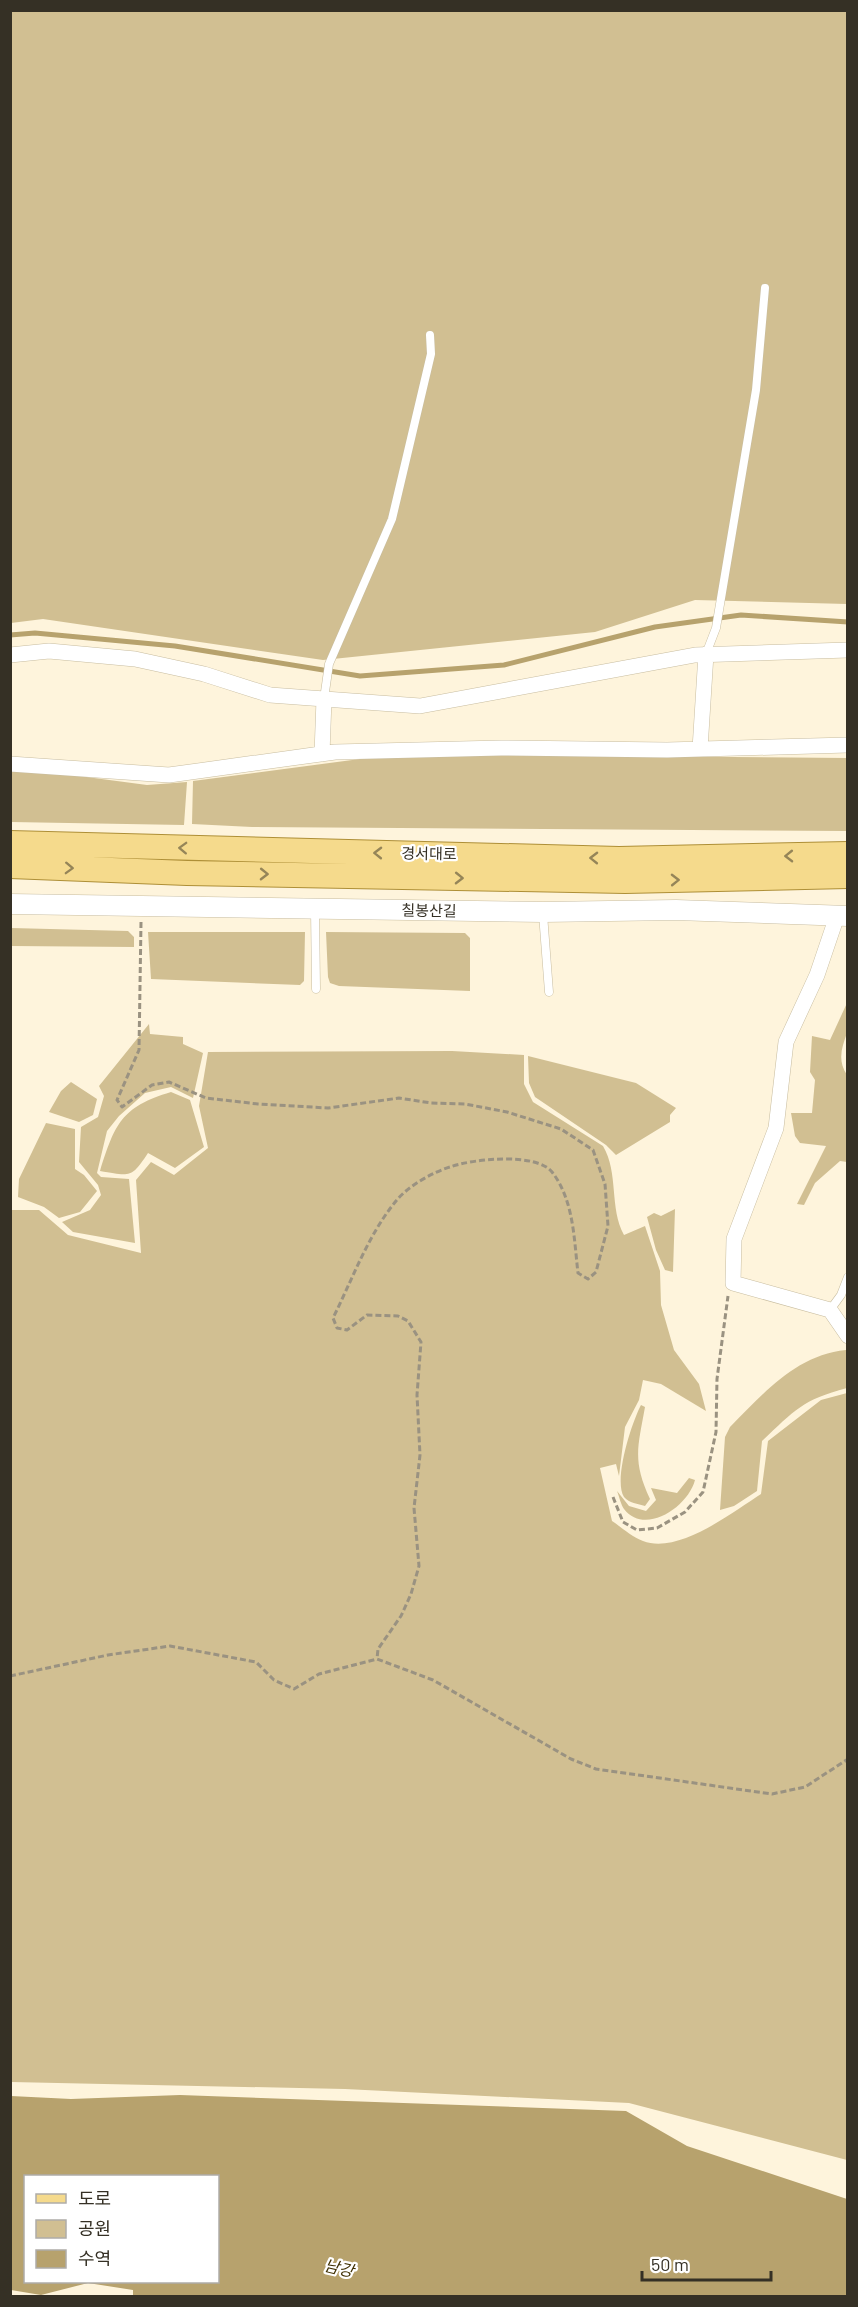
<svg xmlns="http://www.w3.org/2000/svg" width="858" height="2307" viewBox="0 0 858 2307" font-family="Barlow,'Noto Sans KR',sans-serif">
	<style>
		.green { fill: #d1bf92 }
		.water { fill: #b7a26d; fill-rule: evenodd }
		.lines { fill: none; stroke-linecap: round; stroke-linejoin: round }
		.stream { stroke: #b7a26d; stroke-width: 5 }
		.service-casing { stroke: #c8bda0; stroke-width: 9 }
		.minor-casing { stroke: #c8bda0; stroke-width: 16 }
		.tertiary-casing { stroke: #c8bda0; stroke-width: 21 }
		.primary-casing { stroke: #ae8f37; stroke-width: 26 }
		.path { stroke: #9a9281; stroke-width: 3; stroke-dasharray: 6 3; stroke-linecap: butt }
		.service { stroke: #fff; stroke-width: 8 }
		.minor { stroke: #fff; stroke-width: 15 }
		.tertiary { stroke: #fff; stroke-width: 20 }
		.primary { stroke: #f5da8c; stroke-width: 24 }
		.oneway { stroke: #958558 }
		.labels { text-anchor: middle; stroke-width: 4.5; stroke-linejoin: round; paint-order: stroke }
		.street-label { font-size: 15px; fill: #353025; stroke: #fff }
		.water-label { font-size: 16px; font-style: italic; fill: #403104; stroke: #fff }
	</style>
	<rect width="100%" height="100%" fill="#fef4dc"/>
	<path class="green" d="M10,11H847V604L695,600L595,632L323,660L43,619L11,623Z
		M463,755L847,758V831L252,827L192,824L193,781L375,757Z
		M11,767L147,785L187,782L184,825L11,822Z
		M11,928L128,931L134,937V947L11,946Z
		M148,932H305L304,981L300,985L151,979Z
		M326,932L465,933L470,938V991L339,986L330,983L328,977Z
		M847,1003C848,1011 850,1025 847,1033C842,1047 837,1060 847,1075V1162L840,1161L815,1183L804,1205L797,1204L826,1146L800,1143L795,1136L791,1113H812L815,1080L810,1072L812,1036L830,1040Z
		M149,1024L150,1034L183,1037V1044L203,1053L193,1098L171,1087L145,1093L119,1116L107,1131L97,1173L101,1177L129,1179L135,1243L73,1232L62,1222L90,1210L101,1195L98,1185L79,1162L81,1127L98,1117L104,1096L99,1086Z
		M452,1051L524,1055V1084L533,1102L603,1146C619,1173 609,1208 624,1235L645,1226L660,1271L661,1305L674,1350L699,1384L706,1411L661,1384L643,1380L639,1400L625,1427L619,1476L616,1464L600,1468L612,1521C621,1527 632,1537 643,1541C678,1555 733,1512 761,1494L768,1441L821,1400L847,1393V2160L629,2103L345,2089L11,2082V1210H39L68,1235L141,1253L136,1180L151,1162L174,1175L208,1148L199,1106L208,1052Z
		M528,1056L636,1083L676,1108L670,1115V1122L616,1155L606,1145L535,1097L529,1083Z
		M71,1082L97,1099L93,1115L79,1122L49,1112L61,1091Z
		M171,1092L190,1100L204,1147L175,1168L148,1153C131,1179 130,1176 100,1171C115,1124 121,1107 171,1092Z
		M46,1123L75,1129V1169L84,1175L97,1191L80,1212L59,1218L44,1207L18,1197L19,1179Z
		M675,1209L673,1272L665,1270L656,1250L647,1217L654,1213L661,1216Z
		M846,1350L847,1388C802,1400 795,1410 762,1441L757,1491L734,1506L720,1510L725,1437L730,1427C764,1393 796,1355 846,1350Z
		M641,1405L645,1407C638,1447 632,1460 650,1499L645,1506C638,1504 629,1503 624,1497C613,1480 632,1422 641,1405Z
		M689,1478L695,1480C688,1507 645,1536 624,1509C621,1505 619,1496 617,1491L629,1506L646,1511L656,1500L651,1488L677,1493Z"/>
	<path class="water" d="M180,2095L626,2111L687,2146L847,2199V2296H133V2290L88,2283L41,2295L11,2290V2096L71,2099ZM26,2176H218V2282H26Z"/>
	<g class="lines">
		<path class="stream" d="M10,635L35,633L175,646L360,676L504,665L655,627L741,615L848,622"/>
		<g class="service-casing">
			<path id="service" d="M706,654L716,628L756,390L765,288
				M324,699L329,664L392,519L431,354L430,335
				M315,909L316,989
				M543,914L549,992
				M830,1310L841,1295L848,1277"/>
		</g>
		<g class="minor-casing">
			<path id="minor" d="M10,655L49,651L135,659L204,674L270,695L420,706L695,655L848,650
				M700,749L706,654
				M322,754L324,699
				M10,764L169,775L335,752L501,748L667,750L848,745
				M837,916L817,975L786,1042L776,1128L734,1239L733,1283L830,1310L848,1336"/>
		</g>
		<g class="tertiary-casing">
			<path id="tertiary" d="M10,904L543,912L676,910L848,916"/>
		</g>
		<g class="primary-casing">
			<path id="primary" d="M10,843L619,859L848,854
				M10,866L187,873L625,881L848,876"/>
		</g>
		<path class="path" d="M141,922L139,1050L117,1100L122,1107L152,1085L169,1082L206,1098L258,1104L328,1108L399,1098L431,1103L465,1104L507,1112L561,1129L593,1150L605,1184L608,1226L596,1272L588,1279L578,1273C574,1240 574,1200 552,1172C536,1152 472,1159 450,1167C433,1172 408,1186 396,1201C368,1235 353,1278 333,1318L337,1328L347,1330L367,1315L398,1316L408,1321L421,1342L417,1395L420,1455L414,1508L419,1566L411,1594L401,1616L378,1649L377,1659
			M613,1497L623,1522L637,1530L657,1528L685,1512L703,1492L716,1432L717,1379L728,1296
			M10,1676L108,1655L170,1646L256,1662L274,1680L294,1689L319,1674L377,1659L433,1680L571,1759L596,1769L772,1794L805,1787L848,1759"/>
		<use href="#service" class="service"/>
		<use href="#minor" class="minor"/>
		<use href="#tertiary" class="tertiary"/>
		<use href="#primary" class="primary"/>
	</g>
	<defs><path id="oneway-chevron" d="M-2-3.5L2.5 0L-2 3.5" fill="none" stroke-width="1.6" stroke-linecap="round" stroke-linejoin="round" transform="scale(1.5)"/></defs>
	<g class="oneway">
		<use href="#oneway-chevron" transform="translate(183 848) rotate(-178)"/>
		<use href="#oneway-chevron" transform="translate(378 853) rotate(-179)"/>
		<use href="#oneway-chevron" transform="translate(789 856) rotate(179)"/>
		<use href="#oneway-chevron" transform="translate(594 858) rotate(-179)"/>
		<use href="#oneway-chevron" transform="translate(69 868) rotate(2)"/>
		<use href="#oneway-chevron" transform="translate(264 874) rotate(1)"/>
		<use href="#oneway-chevron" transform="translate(459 878) rotate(1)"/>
		<use href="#oneway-chevron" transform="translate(675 880) rotate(-1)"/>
	</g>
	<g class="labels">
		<g class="street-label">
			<text transform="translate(429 854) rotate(1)" y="5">경서대로</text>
			<text transform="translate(429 911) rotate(1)" y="5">칠봉산길</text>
		</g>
		<g class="water-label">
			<text transform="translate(339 2268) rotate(13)" y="6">남강</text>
		</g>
	</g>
	<rect width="858" height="2307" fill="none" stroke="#353025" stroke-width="24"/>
	<rect x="24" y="2175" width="195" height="108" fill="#ffffff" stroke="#aeaca8" stroke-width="1.5"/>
	<rect x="36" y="2194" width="30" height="9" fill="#f5da8c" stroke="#aeaca8" stroke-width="1.5"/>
	<text x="78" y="2205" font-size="18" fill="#353025">도로</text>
	<rect x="36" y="2220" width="30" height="18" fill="#d1bf92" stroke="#aeaca8" stroke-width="1.5"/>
	<text x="78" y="2235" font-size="18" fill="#353025">공원</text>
	<rect x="36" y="2250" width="30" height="18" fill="#b7a26d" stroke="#aeaca8" stroke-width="1.5"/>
	<text x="78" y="2265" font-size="18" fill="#353025">수역</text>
	<path d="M642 2271v9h129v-9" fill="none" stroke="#353025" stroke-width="3"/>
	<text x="651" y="2271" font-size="18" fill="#353025" stroke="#ffffff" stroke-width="4.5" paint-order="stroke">50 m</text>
</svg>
